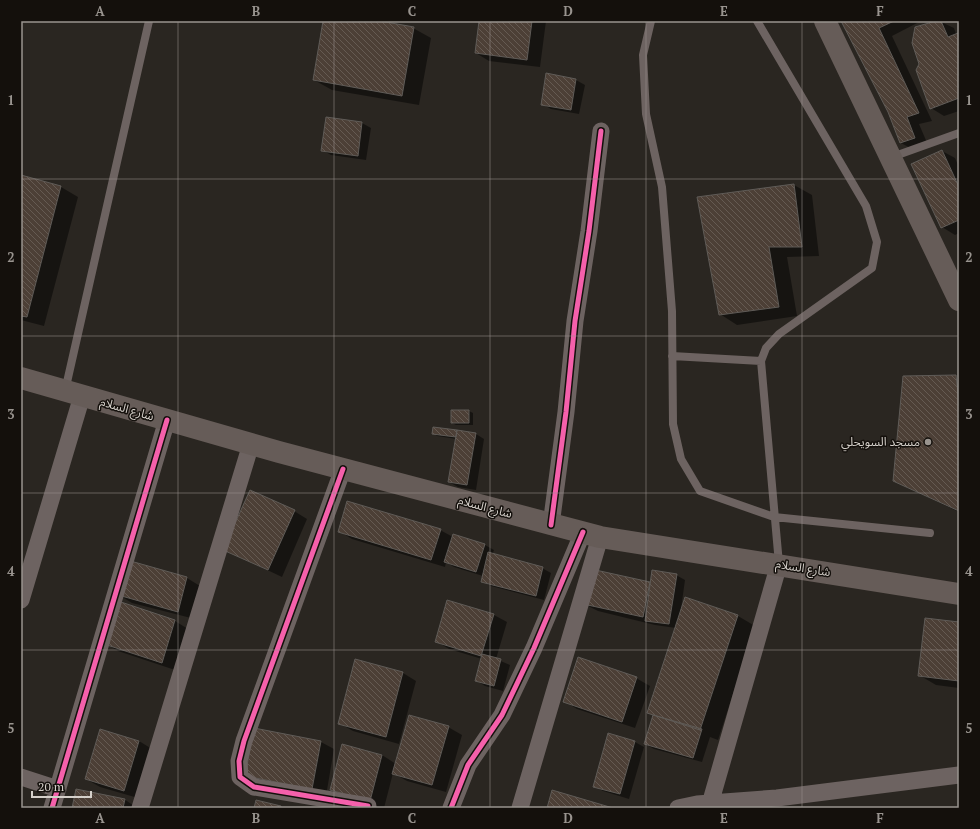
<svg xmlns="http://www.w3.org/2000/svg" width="980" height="829" viewBox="0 0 980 829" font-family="'PT Serif','Noto Sans Arabic',serif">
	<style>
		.shadow { fill: #0007 }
		.building { fill: url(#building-back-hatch); stroke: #5f5b57 }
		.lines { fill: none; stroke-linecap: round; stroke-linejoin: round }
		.service { stroke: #6d6361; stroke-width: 8 }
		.minor { stroke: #6d6361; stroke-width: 17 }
		.secondary { stroke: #665c58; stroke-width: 22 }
		.cycleway-casing { stroke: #14100c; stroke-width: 8 }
		.cycleway { stroke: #f560ab; stroke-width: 5 }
		.grid { fill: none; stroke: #99948f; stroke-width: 1; stroke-opacity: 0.55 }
		.poi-dot { fill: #99948f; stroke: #14100c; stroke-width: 1.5 }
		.labels { text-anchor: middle; stroke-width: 3; stroke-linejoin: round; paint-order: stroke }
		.street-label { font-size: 12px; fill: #d5d0ca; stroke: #14100c }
		.poi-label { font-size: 12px; fill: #d5d0ca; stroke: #14100c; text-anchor: end }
		.neatline { fill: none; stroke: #99948f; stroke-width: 1.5 }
		.grid-label { font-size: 13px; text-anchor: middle; font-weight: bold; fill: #99948f }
	</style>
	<defs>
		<pattern id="building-back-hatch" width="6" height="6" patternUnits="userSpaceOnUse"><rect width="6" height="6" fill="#4c3f36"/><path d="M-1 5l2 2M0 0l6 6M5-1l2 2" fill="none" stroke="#655a52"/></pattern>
	</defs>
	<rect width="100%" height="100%" fill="#2a2621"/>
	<path class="shadow" d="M324,21H374L413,28L431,38L419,105L332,90L314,80Z
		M480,21H546L540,67L489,61L476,53Z
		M842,21H921L892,36L932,121L919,124L928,145L914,150L901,143L889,112Z
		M939,21L954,28L956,34L959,35V111L944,116L931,108Z
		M547,75L576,80L585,85L579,114L551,109L542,104Z
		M327,118L362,123L371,128L366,160L331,155L322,150Z
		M942,151L955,158L959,167V233L955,235L942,227Z
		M21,176L61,187L78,197L44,326L21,320Z
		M794,185L812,195L819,256L787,257L797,316L737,325L720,314L698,198Z
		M956,376L959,378V512L894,481Z
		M469,411L473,413V425H456L452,423Z
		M433,433L476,434L484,439L476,490L458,487L449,482L457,439L437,436Z
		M294,511L307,519L282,577L225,550Z
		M440,530L453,537L454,535L485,545L494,550L492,555L542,568L551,573L544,600L491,586L482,581L483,576L454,567L446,562L445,567L352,539L339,531Z
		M128,562L187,578L200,586L191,618L132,603L119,595Z
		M592,570L651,584L676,575L685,580L681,609L685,599L738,616L755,626L718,740L710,737L702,762L654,749L645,744L653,715L648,712L676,628L655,625L598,611L584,604Z
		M119,603L175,621L188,629L175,670L118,651L105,643Z
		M494,615L507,622L496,659L510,665L503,691L485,686L477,681L482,659L449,649L436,641Z
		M959,623V688L936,685L919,675Z
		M356,661L403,673L416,681L399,744L353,731L339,723Z
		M636,678L650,686L635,728L577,709L564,701Z
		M448,727L462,735L446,792L407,781L393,773L384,808L345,798L331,790L343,745L382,755L396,764Z
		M255,729L321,742L334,749L326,796L259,783L246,775Z
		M101,730L139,741L152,749L138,798L100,787L86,779Z
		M609,734L635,742L644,747L629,799L603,791L594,786Z
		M124,799L137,808H73Z"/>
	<path class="building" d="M323,21H380L414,27L402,96L313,80Z
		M479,21H532L527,60L475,53Z
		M841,21H894L879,28L919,113L907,117L915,138L900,143L888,112Z
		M936,21H941L948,37L958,33L959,36V98L930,109L916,70L919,64L912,43L915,27Z
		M546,73L576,79L571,110L541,105Z
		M326,117L362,122L358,156L321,151Z
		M942,150L959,187V220L941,228L911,164Z
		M21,175L61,186L27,317L21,316Z
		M794,184L802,247H769L779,307L719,315L697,197Z
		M956,375L959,402V511L893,481L903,376Z
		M451,410H469V423H451Z
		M433,427L457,430L456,437L432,434Z
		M457,430L476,433L467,485L448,482Z
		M250,490L295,510L268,570L223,550Z
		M347,501L441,529L431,560L338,532Z
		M453,534L485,544L476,572L444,562Z
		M488,552L543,567L536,596L481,582Z
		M127,560L187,577L178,612L118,595Z
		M591,569L650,582L643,617L583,604Z
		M652,570L677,574L669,624L645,621Z
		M685,597L738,615L700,730L647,713Z
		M447,600L494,614L481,656L435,642Z
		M118,601L175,620L162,663L104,644Z
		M925,618L959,622V681L918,676Z
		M482,654L501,659L494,686L475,681Z
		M578,657L637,677L622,722L563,702Z
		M355,659L403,672L386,737L338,724Z
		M409,715L449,726L432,785L392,774Z
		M653,715L702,729L693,758L644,744Z
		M254,728L321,741L312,789L245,776Z
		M100,729L139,741L124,791L85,779Z
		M608,733L635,741L620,794L593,787Z
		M342,744L382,755L370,801L330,790Z
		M76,789L125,799L123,808H72Z
		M552,790L613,808H547Z
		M256,800L281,806V808H254Z"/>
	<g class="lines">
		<path class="service" d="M651,21L643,55L646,114L662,187L672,311L673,424L681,459L700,491L774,517L930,533
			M757,21L866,206L877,242L872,268L779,334L766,348L761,361L779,564
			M892,157L959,133
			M672,356L761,361
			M65,391L149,21"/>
		<path class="minor" d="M343,469L244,741L239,761L240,777L254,787L368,806
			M551,525L566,412L575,321L589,231L601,131
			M21,600L82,396
			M21,777L58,789
			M710,804L779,564
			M52,808L167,420
			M140,808L251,444
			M451,808L468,765L502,715L534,648L583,532
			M520,808L600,537
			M678,808L697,804L777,798L959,775"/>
		<path class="secondary" d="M825,21L959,300
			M21,378L279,452L600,537L959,594"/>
		<g class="cycleway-casing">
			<path id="cycleway" d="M343,469L244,741L239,761L240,777L254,787L368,806
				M551,525L566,412L575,321L589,231L601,131
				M52,808L167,420
				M451,808L468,765L502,715L534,648L583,532"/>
		</g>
		<use href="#cycleway" class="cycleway"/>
	</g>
	<path class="grid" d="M178,21V808M334,21V808M490,21V808M646,21V808M802,21V808M21,179H959M21,336H959M21,493H959M21,650H959"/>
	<circle class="poi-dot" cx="928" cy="442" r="4"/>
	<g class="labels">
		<g class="street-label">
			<text transform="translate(127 409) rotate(16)" y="4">شارع السلام</text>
			<text transform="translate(485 507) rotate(15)" y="4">شارع السلام</text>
			<text transform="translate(803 568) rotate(9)" y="4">شارع السلام</text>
		</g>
		<g class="poi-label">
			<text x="920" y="446">مسجد السويحلي</text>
		</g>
	</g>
	<rect width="980" height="829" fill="none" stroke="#14100c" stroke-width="44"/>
	<path d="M32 791v6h59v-6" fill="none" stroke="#d5d0ca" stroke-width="2"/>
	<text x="38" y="791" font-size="12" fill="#d5d0ca" stroke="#14100c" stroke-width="3" paint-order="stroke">20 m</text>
	<rect x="22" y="22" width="936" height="785" class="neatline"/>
	<g class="grid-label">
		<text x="100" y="16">A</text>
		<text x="256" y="16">B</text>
		<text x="412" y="16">C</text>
		<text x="568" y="16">D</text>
		<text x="724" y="16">E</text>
		<text x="880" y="16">F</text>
		<text x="11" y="105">1</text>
		<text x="969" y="105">1</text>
		<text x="11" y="262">2</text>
		<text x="969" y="262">2</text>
		<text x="11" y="419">3</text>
		<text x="969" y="419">3</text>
		<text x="11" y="576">4</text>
		<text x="969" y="576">4</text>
		<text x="11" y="733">5</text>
		<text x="969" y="733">5</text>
		<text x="100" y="823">A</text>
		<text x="256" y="823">B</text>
		<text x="412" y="823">C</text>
		<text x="568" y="823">D</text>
		<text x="724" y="823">E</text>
		<text x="880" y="823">F</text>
	</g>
</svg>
